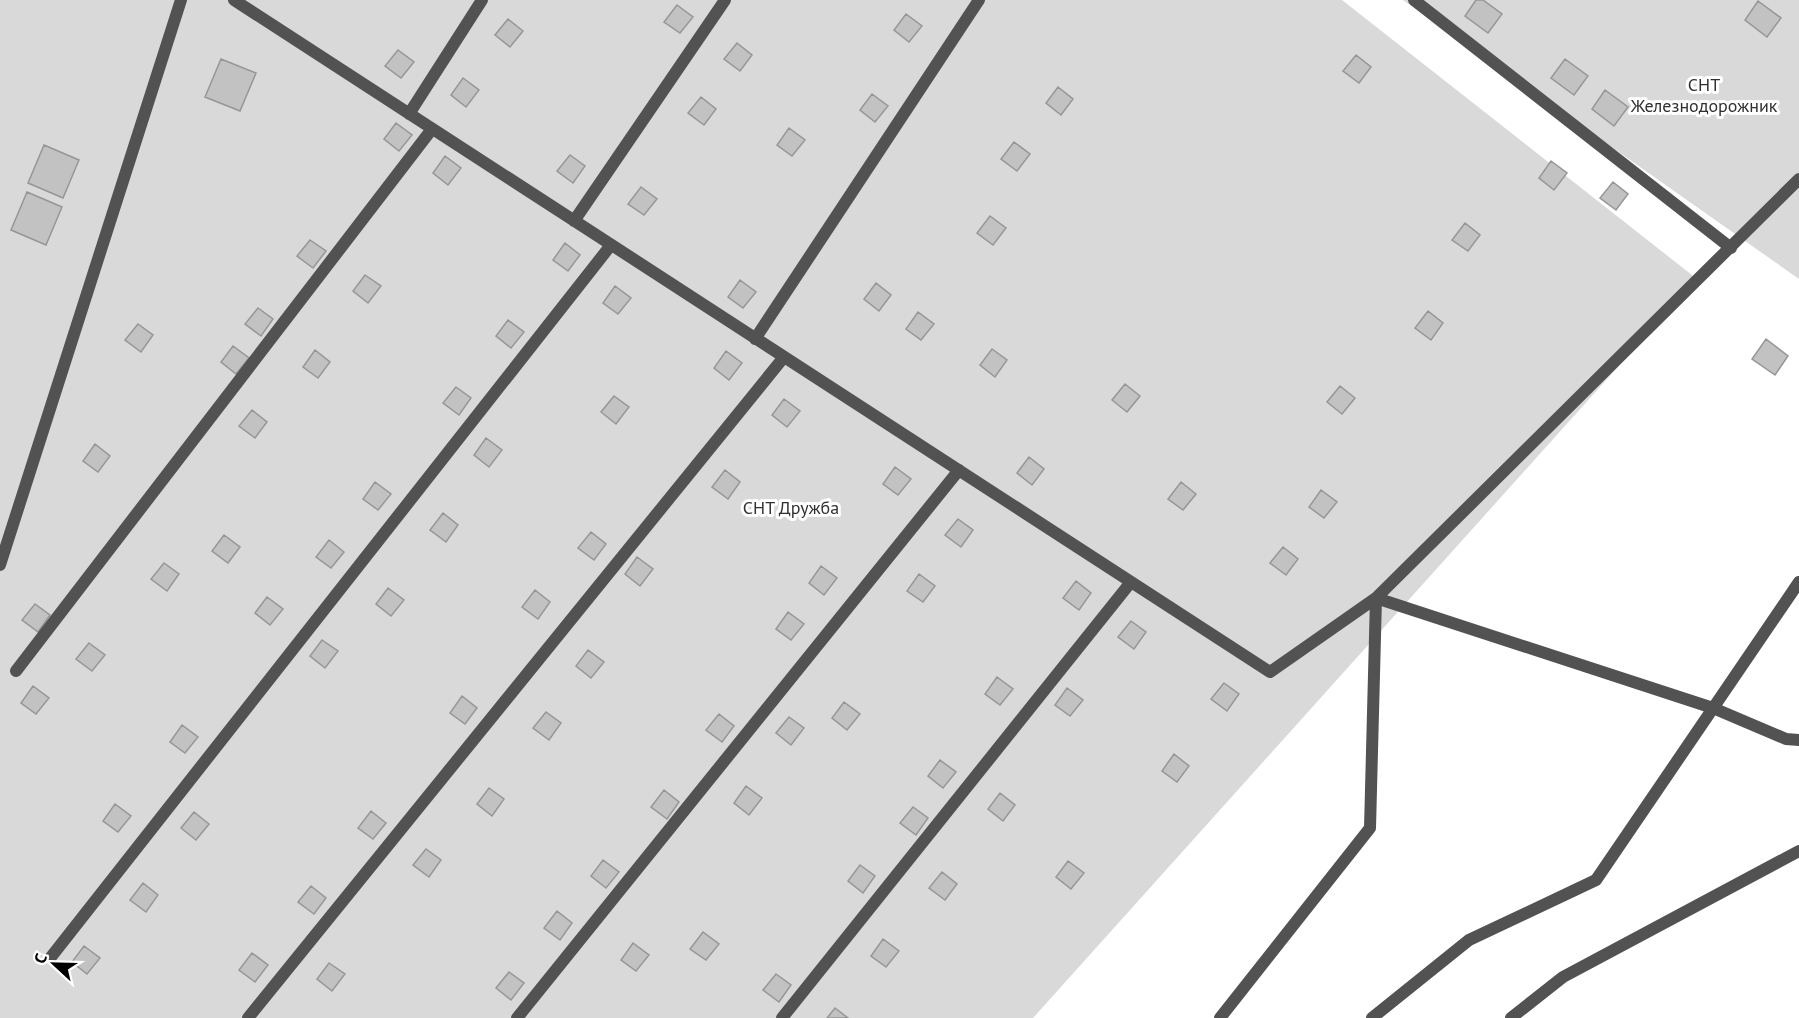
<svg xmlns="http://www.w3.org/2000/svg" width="1799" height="1018" viewBox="0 0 1799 1018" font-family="'PT Sans',sans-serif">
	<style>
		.green { fill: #d9d9d9 }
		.building { fill: #c2c2c2; stroke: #969696; stroke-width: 1.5 }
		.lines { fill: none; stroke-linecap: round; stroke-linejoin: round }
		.lane { stroke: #525252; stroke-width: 12 }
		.street { stroke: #525252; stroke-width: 12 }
		.labels { text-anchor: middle; stroke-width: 6; stroke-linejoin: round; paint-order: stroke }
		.park-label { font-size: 18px; fill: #303030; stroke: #fff }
	</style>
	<rect width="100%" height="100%" fill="#fff"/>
	<path class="green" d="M0,0H1342L1697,279L1033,1018H0Z
		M1403,0H1799V279Z"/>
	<path class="building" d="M1476,0H1483L1502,14L1488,33L1465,16Z
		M1758,1L1781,18L1767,37L1745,20Z
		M677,5L693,17L680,33L664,22Z
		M906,14L922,26L909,42L894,30Z
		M508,19L523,31L510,47L495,35Z
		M737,43L752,55L740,71L724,59Z
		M398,50L414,62L401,78L385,66Z
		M1356,55L1371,67L1359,83L1343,71Z
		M221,59L256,73L240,111L205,97Z
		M1565,59L1588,76L1574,95L1551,78Z
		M463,78L479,90L466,107L451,95Z
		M1058,87L1073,99L1061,115L1046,103Z
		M1605,90L1628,107L1614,126L1592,109Z
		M872,94L888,106L875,122L860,110Z
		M701,97L716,109L704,125L688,113Z
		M396,123L412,135L399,151L384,139Z
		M789,128L805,140L792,156L777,145Z
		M1014,142L1030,154L1017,171L1001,159Z
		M44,145L79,160L63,198L28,183Z
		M570,155L585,166L573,183L557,171Z
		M445,156L461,168L448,185L433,173Z
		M1551,161L1567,173L1554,190L1539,178Z
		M1613,182L1628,194L1616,210L1600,198Z
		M641,187L657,199L644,215L628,204Z
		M27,192L62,207L46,245L11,230Z
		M990,216L1006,228L993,245L977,233Z
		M1465,223L1480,235L1468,251L1452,240Z
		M310,240L326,251L313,268L297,256Z
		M565,243L580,255L568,271L553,260Z
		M365,275L381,286L368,303L353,291Z
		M740,280L756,292L743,308L728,297Z
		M876,283L891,295L879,311L864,299Z
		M615,286L631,298L618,314L603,303Z
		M258,308L273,319L261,336L245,324Z
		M1428,311L1443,323L1431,340L1415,328Z
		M918,312L934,324L921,340L906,329Z
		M508,320L524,332L511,348L496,336Z
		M138,324L153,335L141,352L125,340Z
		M1766,339L1788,356L1775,375L1752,359Z
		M233,346L249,358L236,374L221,362Z
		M992,349L1007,360L995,377L980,365Z
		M315,350L330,362L318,378L303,367Z
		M726,351L742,363L729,380L714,368Z
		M1125,384L1140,396L1127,412L1112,400Z
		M1340,386L1355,398L1342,414L1327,402Z
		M456,387L471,398L459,415L443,403Z
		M614,396L629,407L616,424L601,412Z
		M784,399L800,411L787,427L772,415Z
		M252,410L267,422L255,438L239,426Z
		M486,438L502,450L489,467L474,455Z
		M95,444L110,456L98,472L83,461Z
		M1029,457L1044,469L1032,485L1017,473Z
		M895,467L911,479L898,495L883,484Z
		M725,470L740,482L728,499L712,487Z
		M375,482L391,494L378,510L363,499Z
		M1181,482L1196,494L1183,510L1168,499Z
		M1321,490L1337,502L1324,518L1309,507Z
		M443,513L458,525L446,542L430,530Z
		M958,519L973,530L961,547L945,535Z
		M591,532L606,544L594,560L578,548Z
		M224,535L240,547L228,563L212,551Z
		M329,540L344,552L331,568L316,557Z
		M1283,547L1298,559L1286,575L1270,563Z
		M637,557L653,569L640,586L625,574Z
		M164,563L179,574L167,591L151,579Z
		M821,566L837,578L824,595L809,583Z
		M919,574L935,586L923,602L907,591Z
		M1076,581L1091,593L1079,610L1063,598Z
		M388,588L404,600L391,616L376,604Z
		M535,590L550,602L538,619L522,607Z
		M267,597L283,609L270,625L255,613Z
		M35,604L50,615L38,632L22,620Z
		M788,612L804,624L791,640L776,629Z
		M1131,621L1146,632L1134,649L1118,637Z
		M322,640L338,651L325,668L310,656Z
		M89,643L105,655L92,671L76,659Z
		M588,650L604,662L591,678L576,666Z
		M997,677L1013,689L1000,705L985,694Z
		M1224,683L1239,694L1227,711L1211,699Z
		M33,686L49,698L36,714L21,703Z
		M1067,688L1083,700L1070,716L1055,705Z
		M462,696L477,708L465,724L450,713Z
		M844,702L860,714L847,730L832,718Z
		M546,712L561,723L549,740L533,728Z
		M719,714L734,726L722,742L706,730Z
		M789,717L804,728L791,745L776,733Z
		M182,725L198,737L185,753L170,742Z
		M1174,754L1189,766L1177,782L1162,771Z
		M940,760L956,772L943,788L928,776Z
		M746,786L762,798L749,815L734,803Z
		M489,788L504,799L492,816L477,804Z
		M664,790L679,802L667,819L651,807Z
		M1000,793L1015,805L1003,821L988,809Z
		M115,804L131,816L118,832L103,821Z
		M913,807L928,818L916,835L900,823Z
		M371,811L386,823L373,839L358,828Z
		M194,812L209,824L196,840L181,828Z
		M426,849L441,860L429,877L413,865Z
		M603,860L619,872L606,888L591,876Z
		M1068,861L1084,873L1071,889L1056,877Z
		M860,865L875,876L863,893L848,881Z
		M942,872L957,884L945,900L929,888Z
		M143,883L158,895L146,912L130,900Z
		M311,886L326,898L314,914L298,902Z
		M557,911L572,923L560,940L544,928Z
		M703,932L719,944L706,960L690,949Z
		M883,939L899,951L886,967L871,956Z
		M633,943L649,955L636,971L621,960Z
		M84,946L100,958L87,974L72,962Z
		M252,953L268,965L255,982L239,970Z
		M329,963L345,974L332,991L317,979Z
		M509,972L524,983L511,1000L496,988Z
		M776,974L791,985L779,1002L763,990Z
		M835,1008L848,1018H827Z"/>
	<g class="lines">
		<path class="lane" d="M234,0L1270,672L1376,598L1713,708L1786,739L1799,740
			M1414,0L1731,248
			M409,114L482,0
			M574,221L725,0
			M755,339L979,0
			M16,671L432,129
			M51,957L611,245
			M248,1018L784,357
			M517,1018L959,470
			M782,1018L1131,582
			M1220,1018L1370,828L1376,598L1799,179
			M1372,1018L1469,940L1596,880L1799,582"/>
		<path class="street" d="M0,565L181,0
			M1511,1018L1563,977L1799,851"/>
	</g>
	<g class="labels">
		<g class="park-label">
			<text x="1704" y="91">СНТ<tspan x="1704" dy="21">Железнодорожник</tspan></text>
			<text x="791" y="514">СНТ Дружба</text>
		</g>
	</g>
	<g transform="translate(54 964) rotate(292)" stroke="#ffffff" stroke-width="4.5" paint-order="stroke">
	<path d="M0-4.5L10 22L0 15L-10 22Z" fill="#000000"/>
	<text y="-9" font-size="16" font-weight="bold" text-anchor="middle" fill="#000000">С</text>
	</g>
</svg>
